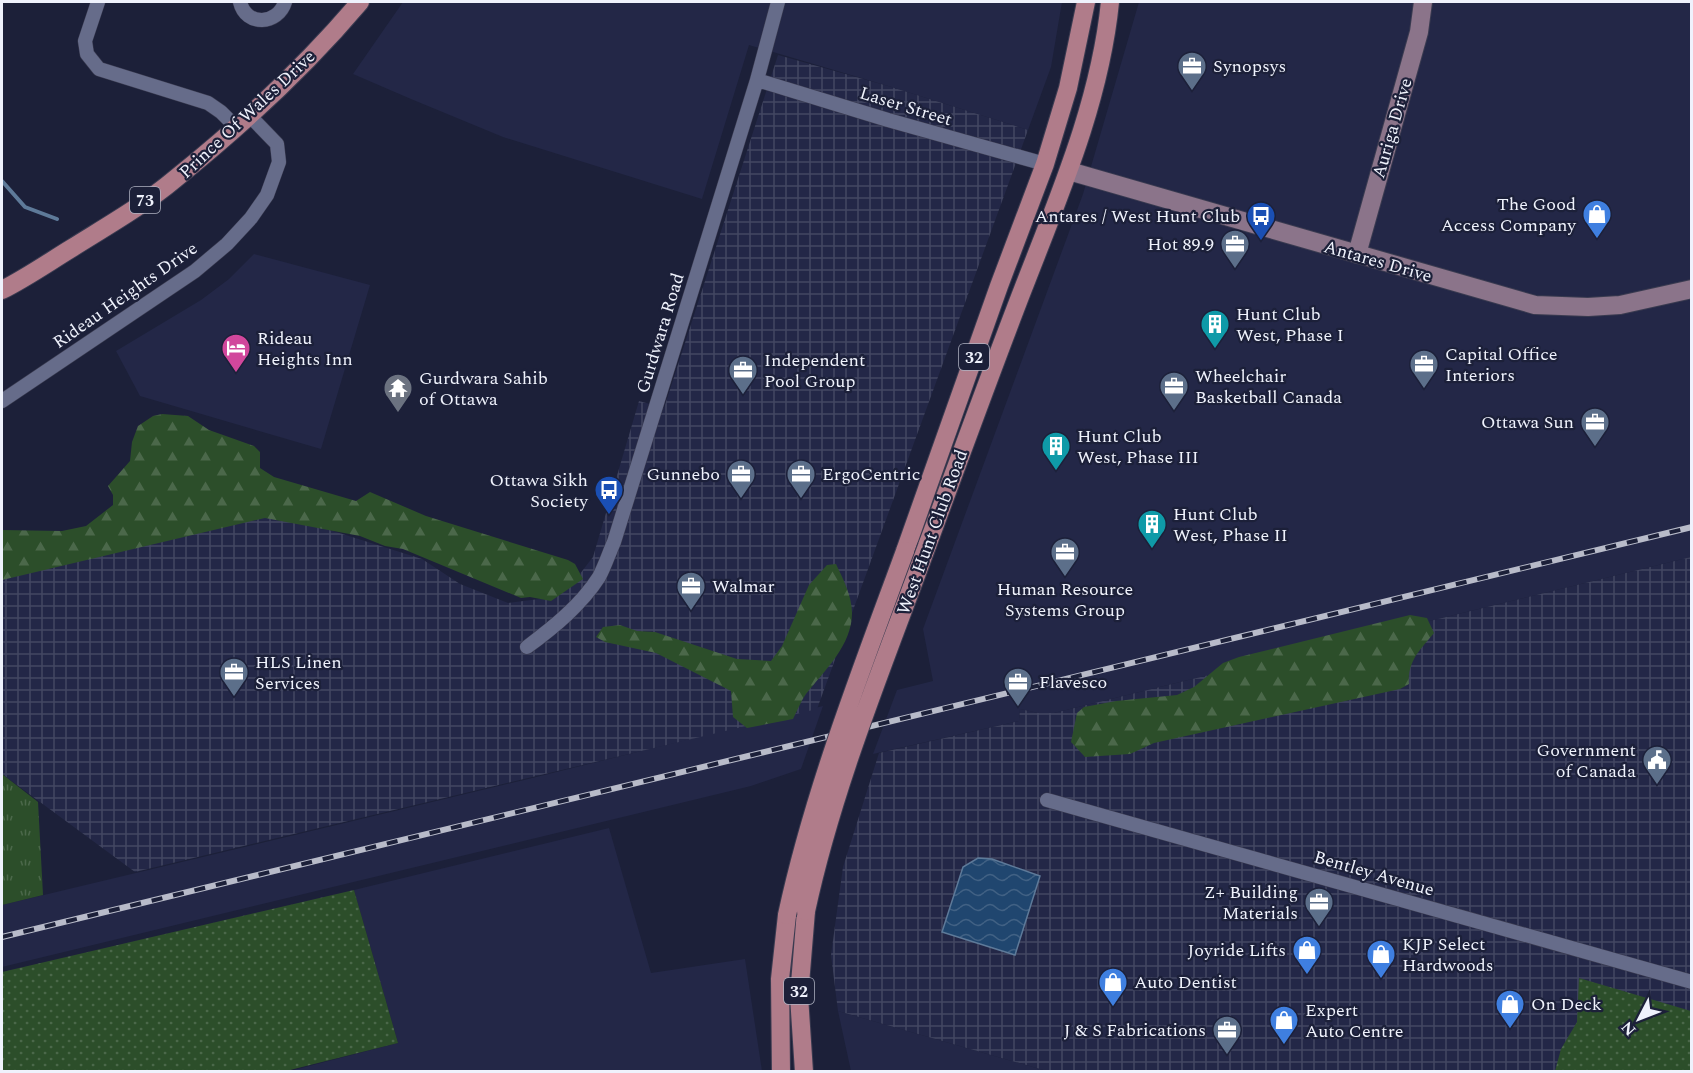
<svg xmlns="http://www.w3.org/2000/svg" width="1693" height="1073" viewBox="0 0 1693 1073" font-family="Spectral,serif">
	<style>
		.built { fill: #232747 }
		.industrial { fill: url(#industrial-grid) }
		.grass { fill: url(#grass-dots) }
		.forest { fill: url(#forest-firs) }
		.park { fill: url(#park-tufts) }
		.water { fill: url(#water-waves); stroke: #5e7a99; stroke-width: 1.5 }
		.lines { fill: none; stroke-linecap: round; stroke-linejoin: round }
		.stream { stroke: #5e7a99; stroke-width: 4 }
		.street-casing { stroke: #3a3b50; stroke-width: 15 }
		.secondary-casing { stroke: #3a3b50; stroke-width: 20 }
		.primary-casing { stroke: #3a3b50; stroke-width: 20 }
		.street { stroke: #666c8a; stroke-width: 14 }
		.secondary { stroke: #8b748a; stroke-width: 18 }
		.primary { stroke: #b07c8a; stroke-width: 18 }
		.rail-casing { stroke: #b8bbc9; stroke-width: 6 }
		.rail { stroke: #1c2039; stroke-width: 4; stroke-dasharray: 11; stroke-linecap: butt }
		.primary-bridge-casing { stroke: #3a3b50; stroke-width: 20; stroke-linecap: butt }
		.primary-bridge { stroke: #b07c8a; stroke-width: 18 }
		.labels { text-anchor: middle; stroke-width: 4.5; stroke-linejoin: round; paint-order: stroke }
		.shield { fill: #1c2039; stroke: #b0b3c2; stroke-width: 1.5 }
		.shield-label { font-size: 16px; font-weight: bold; fill: #eff2fc }
		.poi-label { font-size: 18px; fill: #eff2fc; stroke: #1c2039; text-anchor: start }
		.street-label { font-size: 18px; fill: #eff2fc; stroke: #1c2039 }
	</style>
	<defs>
		<pattern id="industrial-grid" width="8" height="8" patternUnits="userSpaceOnUse" patternTransform="scale(1.5)"><rect width="8" height="8" fill="#232747"/><path d="M0 4h8M4 0v8" fill="none" stroke="#434762"/></pattern>
		<pattern id="grass-dots" width="8" height="8" patternUnits="userSpaceOnUse" patternTransform="scale(1.5)"><rect width="8" height="8" fill="#2c4e2a"/><path d="M2 2h.1M6 6h.1" fill="none" stroke="#4b684a" stroke-width="1.8" stroke-linecap="round"/></pattern>
		<pattern id="forest-firs" width="22" height="20" patternUnits="userSpaceOnUse" patternTransform="scale(1.5)"><rect width="22" height="20" fill="#2c4e2a"/><path d="M5 1l3.5 6h-7zM16 11l3.5 6h-7z" fill="#4b684a"/></pattern>
		<pattern id="park-tufts" width="24" height="20" patternUnits="userSpaceOnUse" patternTransform="scale(1.5)"><rect width="24" height="20" fill="#2c4e2a"/><path d="M3 7l-1-3M5 7V3M7 7l1-3M15 17l-1-3M17 17v-4M19 17l1-3" fill="none" stroke="#4b684a"/></pattern>
		<pattern id="water-waves" width="16" height="10" patternUnits="userSpaceOnUse" patternTransform="scale(1.5)"><rect width="16" height="10" fill="#20466f"/><path d="M0 5q4-4 8 0t8 0" fill="none" stroke="#416184"/></pattern>
	</defs>
	<rect width="100%" height="100%" fill="#1c2039"/>
	<path class="built" d="M403,2H1062L1051,67L1028,130L888,86L749,45L702,199L503,137L411,99L353,74Z
		M1139,2H1691V557L1054,713H1038L1020,709L1019,721L873,754L897,690L933,681L923,629L1083,194Z
		M254,254L370,285L321,449L140,396L116,351L201,300L229,279Z
		M823,706L801,769L751,786L2,967V905L524,780Z
		M609,828L651,973L745,959L762,1071L286,1072L398,1043L354,890Z
		M838,1011L1047,1071H851Z"/>
	<path class="industrial" d="M778,55L888,86L1028,130L817,709L135,872L2,774V579L266,510L422,559L460,584L508,603L547,598L576,579L593,557L639,401L664,408Z
		M1691,557V1071H1047L838,1011L831,955L843,867L879,753L1019,721L1020,709L1038,713H1054Z"/>
	<path class="grass" d="M354,890L398,1043L286,1071H2V972Z
		M1579,978L1691,1011V1071H1555L1561,1049L1577,1022Z"/>
	<path class="forest" d="M162,414L188,416L209,430L254,446L260,452V468L274,477L356,501L370,492L426,516L568,560L575,564L583,579L551,601L530,597L521,598L403,549L385,546L360,536L265,518L2,580V530L62,531L86,526L113,505V495L108,486L130,461L132,442L138,426L153,416Z
		M836,564C843,579 852,596 852,613C852,645 825,670 806,694C801,701 797,711 793,719L747,728L733,717L731,691L656,653L605,642L596,637L603,627L620,625L637,631L655,632L737,659L771,661L782,646L809,585L827,565Z
		M1410,615L1427,618L1434,633C1421,649 1407,661 1409,684L1400,689L1154,743L1130,754L1085,757L1071,742L1077,713L1084,707L1116,701L1177,695L1194,687L1223,663L1239,657Z"/>
	<path class="park" d="M2,774L38,802L43,895L2,905Z"/>
	<path class="water" d="M978,858L992,859L1040,876L1015,955L942,932L963,867Z"/>
	<g class="lines">
		<path class="stream" d="M2,181L25,207L57,219"/>
		<g class="street-casing">
			<path id="street" d="M98,2L85,41L87,54L99,69L208,103L221,112L236,127
				M240,2C246,27 278,25 285,2
				M757,80L888,120L1045,164
				M2,401L195,271L227,244L251,218L267,195L279,162L277,144L249,115
				M527,647C554,627 581,605 599,577C605,566 609,553 614,542L757,80L778,2
				M1047,800L1692,982"/>
		</g>
		<g class="secondary-casing">
			<path id="secondary" d="M1069,171L1535,305L1588,307L1620,305L1692,289
				M1357,254L1419,32L1423,2"/>
		</g>
		<g class="primary-casing">
			<path id="primary" d="M2,290C26,278 49,262 72,248C107,226 144,205 175,179C241,126 305,67 360,2
				M927,546C959,460 990,374 1023,289C1059,196 1100,102 1110,2
				M905,551L999,286L1045,164L1068,88L1086,2
				M781,1072L780,979L787,915
				M804,1072L799,996L806,911"/>
		</g>
		<use href="#street" class="street"/>
		<use href="#secondary" class="secondary"/>
		<use href="#primary" class="primary"/>
		<g class="rail-casing">
			<path id="rail" d="M2,937L1692,527"/>
		</g>
		<use href="#rail" class="rail"/>
		<g class="primary-bridge-casing">
			<path id="primary-bridge" d="M806,911C833,786 883,666 927,546
				M787,915C814,790 861,671 905,551"/>
		</g>
		<use href="#primary-bridge" class="primary-bridge"/>
	</g>
	<defs>
		<g id="office-pin" transform="scale(1.5)"><path d="M0 17L-7.5 6A9.5 9.5 0 1 1 7.5 6Z" fill="#5c6f8a" stroke="#1c2039"/><path d="M-6-3h4V-5.5h4V-3h4V5H-6ZM-1-4.5V-3h2v-1.5ZM-6 0V1H6V0Z" fill="#fff"/></g>
		<g id="shop-pin" transform="scale(1.5)"><path d="M0 17L-7.5 6A9.5 9.5 0 1 1 7.5 6Z" fill="#3f7fe0" stroke="#1c2039"/><path d="M-5-2.5h2.3a2.7 3.5 0 0 1 5.4 0H5L5.5 6h-11ZM-1.5-2.5h3a1.5 2.3 0 0 0-3 0Z" fill="#fff"/></g>
		<g id="bus-pin" transform="scale(1.5)"><path d="M0 17L-7.5 6A9.5 9.5 0 1 1 7.5 6Z" fill="#1a4fb4" stroke="#1c2039"/><path d="M-5-6H5V4H4V6H2V4H-2V6H-4V4H-5ZM-3.5-4V0h7V-4ZM-3.5 1.2v1.5H-2V1.2ZM2 1.2v1.5H3.5V1.2Z" fill="#fff"/></g>
		<g id="building-pin" transform="scale(1.5)"><path d="M0 17L-7.5 6A9.5 9.5 0 1 1 7.5 6Z" fill="#0f9aa8" stroke="#1c2039"/><path d="M-4-6H4V6H1V3H-1V6H-4ZM-2.5-4.3h1.7v1.8h-1.7ZM.8-4.3h1.7v1.8H.8ZM-2.5-1h1.7V.8h-1.7ZM.8-1h1.7V.8H.8Z" fill="#fff"/></g>
		<g id="hotel-pin" transform="scale(1.5)"><path d="M0 17L-7.5 6A9.5 9.5 0 1 1 7.5 6Z" fill="#d1479c" stroke="#1c2039"/><path d="M-6-4.5h1.5V1H6V5H4.5V3h-9V5H-6ZM-4 0a1.8 1.8 0 1 1 3.6 0ZM.5 0V-2.5h3Q6-2.5 6 0Z" fill="#fff"/></g>
		<g id="temple-pin" transform="scale(1.5)"><path d="M0 17L-7.5 6A9.5 9.5 0 1 1 7.5 6Z" fill="#6b7280" stroke="#1c2039"/><path d="M0-6L5-2H3V0L6.5 2.5H4V6H1.5V3h-3V6H-4V2.5H-6.5L-3 0V-2H-5Z" fill="#fff"/></g>
		<g id="civic-pin" transform="scale(1.5)"><path d="M0 17L-7.5 6A9.5 9.5 0 1 1 7.5 6Z" fill="#5c6f8a" stroke="#1c2039"/><path d="M-.6-6.5H3V-4.5H.6V-3L4-1V1h2V6H-6V1h2V-1L-.6-3ZM-1.2 2.5V6h2.4V2.5Z" fill="#fff"/></g>
	</defs>
	<g fill-rule="evenodd">
		<use href="#office-pin" x="1192" y="66"/>
		<use href="#shop-pin" x="1597" y="214"/>
		<use href="#bus-pin" x="1261" y="216"/>
		<use href="#office-pin" x="1235" y="244"/>
		<use href="#building-pin" x="1215" y="324"/>
		<use href="#hotel-pin" x="236" y="348"/>
		<use href="#office-pin" x="1424" y="364"/>
		<use href="#office-pin" x="743" y="370"/>
		<use href="#office-pin" x="1174" y="386"/>
		<use href="#temple-pin" x="398" y="388"/>
		<use href="#office-pin" x="1595" y="422"/>
		<use href="#building-pin" x="1056" y="446"/>
		<use href="#office-pin" x="741" y="474"/>
		<use href="#office-pin" x="801" y="474"/>
		<use href="#bus-pin" x="609" y="490"/>
		<use href="#building-pin" x="1152" y="524"/>
		<use href="#office-pin" x="1065" y="552"/>
		<use href="#office-pin" x="691" y="586"/>
		<use href="#office-pin" x="234" y="672"/>
		<use href="#office-pin" x="1018" y="682"/>
		<use href="#civic-pin" x="1657" y="760"/>
		<use href="#office-pin" x="1319" y="902"/>
		<use href="#shop-pin" x="1307" y="950"/>
		<use href="#shop-pin" x="1381" y="954"/>
		<use href="#shop-pin" x="1113" y="982"/>
		<use href="#shop-pin" x="1510" y="1004"/>
		<use href="#shop-pin" x="1284" y="1020"/>
		<use href="#office-pin" x="1227" y="1030"/>
	</g>
	<g class="labels">
		<g class="shield">
			<rect x="130" y="187" width="30" height="26" rx="4.5"/>
			<rect x="959" y="344" width="30" height="26" rx="4.5"/>
			<rect x="784" y="978" width="30" height="26" rx="4.5"/>
		</g>
		<g class="shield-label">
			<text x="145" y="206">73</text>
			<text x="974" y="363">32</text>
			<text x="799" y="997">32</text>
		</g>
		<g class="poi-label">
			<text x="1213" y="72">Synopsys</text>
			<text x="1576" y="210" text-anchor="end">The Good<tspan x="1576" dy="21">Access Company</tspan></text>
			<text x="1240" y="222" text-anchor="end">Antares / West Hunt Club</text>
			<text x="1214" y="250" text-anchor="end">Hot 89.9</text>
			<text x="1236" y="320">Hunt Club<tspan x="1236" dy="21">West, Phase I</tspan></text>
			<text x="257" y="344">Rideau<tspan x="257" dy="21">Heights Inn</tspan></text>
			<text x="1445" y="360">Capital Office<tspan x="1445" dy="21">Interiors</tspan></text>
			<text x="764" y="366">Independent<tspan x="764" dy="21">Pool Group</tspan></text>
			<text x="1195" y="382">Wheelchair<tspan x="1195" dy="21">Basketball Canada</tspan></text>
			<text x="419" y="384">Gurdwara Sahib<tspan x="419" dy="21">of Ottawa</tspan></text>
			<text x="1574" y="428" text-anchor="end">Ottawa Sun</text>
			<text x="1077" y="442">Hunt Club<tspan x="1077" dy="21">West, Phase III</tspan></text>
			<text x="720" y="480" text-anchor="end">Gunnebo</text>
			<text x="822" y="480">ErgoCentric</text>
			<text x="588" y="486" text-anchor="end">Ottawa Sikh<tspan x="588" dy="21">Society</tspan></text>
			<text x="1173" y="520">Hunt Club<tspan x="1173" dy="21">West, Phase II</tspan></text>
			<text x="712" y="592">Walmar</text>
			<text x="1065" y="595" text-anchor="middle">Human Resource<tspan x="1065" dy="21">Systems Group</tspan></text>
			<text x="255" y="668">HLS Linen<tspan x="255" dy="21">Services</tspan></text>
			<text x="1039" y="688">Flavesco</text>
			<text x="1636" y="756" text-anchor="end">Government<tspan x="1636" dy="21">of Canada</tspan></text>
			<text x="1298" y="898" text-anchor="end">Z+ Building<tspan x="1298" dy="21">Materials</tspan></text>
			<text x="1402" y="950">KJP Select<tspan x="1402" dy="21">Hardwoods</tspan></text>
			<text x="1286" y="956" text-anchor="end">Joyride Lifts</text>
			<text x="1134" y="988">Auto Dentist</text>
			<text x="1531" y="1010">On Deck</text>
			<text x="1305" y="1016">Expert<tspan x="1305" dy="21">Auto Centre</tspan></text>
			<text x="1206" y="1036" text-anchor="end">J &amp; S Fabrications</text>
		</g>
		<g class="street-label">
			<text transform="translate(906 106) rotate(17)" y="6">Laser Street</text>
			<text transform="translate(247 114) rotate(-43)" y="6">Prince Of Wales Drive</text>
			<text transform="translate(1392 128) rotate(-74)" y="6">Auriga Drive</text>
			<text transform="translate(1378 261) rotate(16)" y="6">Antares Drive</text>
			<text transform="translate(125 295) rotate(-35)" y="6">Rideau Heights Drive</text>
			<text transform="translate(660 333) rotate(-73)" y="6">Gurdwara Road</text>
			<text transform="translate(932 532) rotate(-70)" y="6">West Hunt Club Road</text>
			<text transform="translate(1374 873) rotate(16)" y="6">Bentley Avenue</text>
		</g>
	</g>
	<rect width="1693" height="1073" fill="none" stroke="#eff2fc" stroke-width="6"/>
	<g transform="translate(1639 1019) rotate(228)" stroke="#1c2039" stroke-width="4.5" paint-order="stroke">
	<path d="M0-4.5L10 22L0 15L-10 22Z" fill="#eff2fc"/>
	<text y="-9" font-size="16" font-weight="bold" text-anchor="middle" fill="#eff2fc">N</text>
	</g>
</svg>
